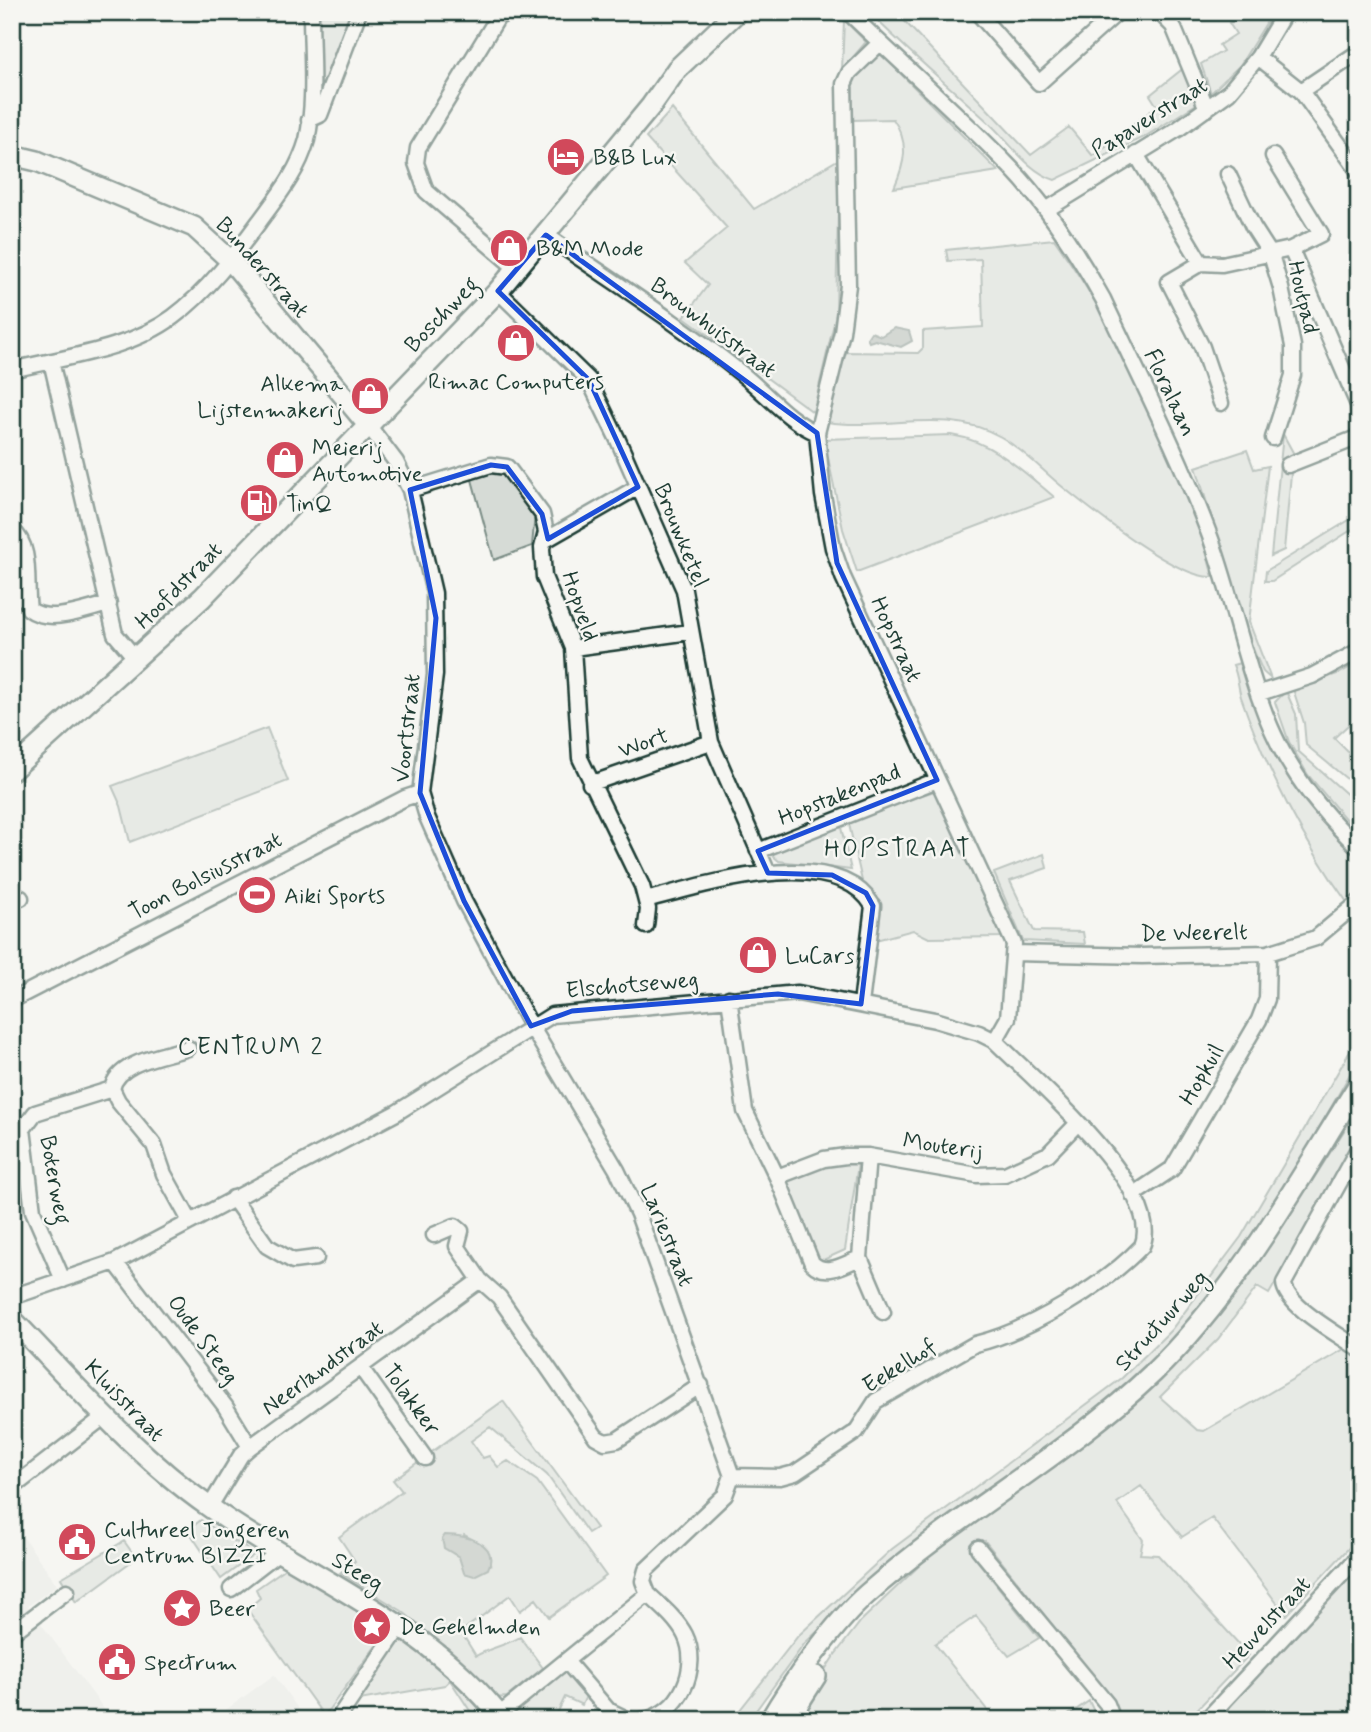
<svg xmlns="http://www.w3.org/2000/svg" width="1371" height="1732" viewBox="0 0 1371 1732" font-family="Mynerve,sans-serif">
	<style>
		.built { fill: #e6e8e4 }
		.green { fill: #d6dbd6; stroke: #7a8c85; stroke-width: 2; fill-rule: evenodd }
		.water { fill: #aab3ae; stroke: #72847d; stroke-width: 2 }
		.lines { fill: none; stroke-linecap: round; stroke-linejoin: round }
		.street-casing { stroke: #1f3d34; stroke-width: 19 }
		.secondary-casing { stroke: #1f3d34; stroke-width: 24 }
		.street { stroke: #f6f6f2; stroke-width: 14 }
		.secondary { stroke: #f6f6f2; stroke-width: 19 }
		.marked { fill: none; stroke: #1d4ed8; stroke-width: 5; stroke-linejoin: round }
		.labels { text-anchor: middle; stroke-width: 5; stroke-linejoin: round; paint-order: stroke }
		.street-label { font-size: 23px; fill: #1f3d34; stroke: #f6f6f2 }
		.poi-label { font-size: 23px; fill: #1f3d34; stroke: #f6f6f2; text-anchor: start }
		.neighbourhood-label { font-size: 24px; letter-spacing: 2px; fill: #1f3d34; stroke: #f6f6f2 }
	</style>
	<rect width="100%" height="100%" fill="#f6f6f2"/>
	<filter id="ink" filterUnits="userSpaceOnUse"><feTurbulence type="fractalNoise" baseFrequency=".0143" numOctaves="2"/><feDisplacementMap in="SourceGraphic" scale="14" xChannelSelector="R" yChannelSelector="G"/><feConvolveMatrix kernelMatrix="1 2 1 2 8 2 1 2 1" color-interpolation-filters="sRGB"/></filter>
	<g filter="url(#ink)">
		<path class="built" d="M12,1521L57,1585L28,1606L112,1720H12Z
			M274,1675L306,1720H212Z"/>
		<path class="green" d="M318,12H356L317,104Z
			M869,12H896L1031,155L1069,127L1093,156L1157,106L1150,95L1185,67L1198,103L1146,136L1055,180C1027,171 1009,141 987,121C948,85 907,51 869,12Z
			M1242,12H1273L1240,65L1211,93L1201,64L1223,51L1219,45L1236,34L1229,23L1244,16Z
			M844,20L866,42L842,70Z
			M881,54L998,171L894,188C905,163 910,143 893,119L852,120L853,80L873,55Z
			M672,109L754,209L839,159L836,315L813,412L684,317L708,285L685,263L727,228L646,138Z
			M1054,239C1120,331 1185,467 1213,577C1176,579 1089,508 1059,484C1040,468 1022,449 1001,437C946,406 885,431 827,422L843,352L918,353L923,348V331L983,327L981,259L948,261L946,250Z
			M1283,434L1296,458L1292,463L1284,550L1271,556Z
			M951,435C992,441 1023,471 1054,497L857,572L843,529L824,439Z
			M1247,450L1254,469L1268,466L1249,622L1271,679L1263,672L1247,635L1196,467Z
			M497,468L506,474L535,514L532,546L494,560L471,476Z
			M1359,514V525L1272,581H1265L1266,571Z
			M12,541L20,553L22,591L12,592Z
			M1359,662V715L1334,738L1359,763V789L1306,745L1304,723L1293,689L1340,673Z
			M1240,663C1247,680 1251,697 1258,714C1280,771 1316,816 1359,859V895L1349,905C1304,843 1266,769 1241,697C1238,687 1238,676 1233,665Z
			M1286,691L1296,714L1298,751L1359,805V835L1308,775L1289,742L1275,702Z
			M267,728L288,781L130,842L121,806L112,786Z
			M937,790L1003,937L929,938L913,930L876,940L869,893L862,881L848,820Z
			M839,819L851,870L779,861L767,851Z
			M1044,854L1047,868L1010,881L1034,931L1083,932L1085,944L1023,941L994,873Z
			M1359,1036V1058L1299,1164L1256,1234L1178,1336L1128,1385L899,1556L805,1643L749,1720H732L798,1636L892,1549L1122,1378L1171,1330L1241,1237Z
			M1359,1107V1140L1269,1294L1257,1287L1218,1339L1160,1397L1197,1430L1204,1431L1346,1348L1359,1357V1537L1286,1615L1212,1518L1182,1537L1141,1486L1117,1503L1143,1540L1140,1554L1158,1555L1249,1655L1187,1720H1119L1102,1687L985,1541L972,1554L1039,1638L1009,1656L976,1616L935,1644L995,1720H792L834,1656L861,1621L943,1543L1111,1417L1267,1242L1311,1183Z
			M859,1158L845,1250L821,1261L816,1260L780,1177L820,1160Z
			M503,1401L596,1528L588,1533L547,1475L490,1427L471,1441L483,1458L489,1456L498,1467L508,1461L537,1481L606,1576L549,1617L536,1599L520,1611L510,1595L461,1632L476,1656C491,1647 505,1646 520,1637L543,1668L507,1697L493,1698L426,1631L402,1611L340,1573L355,1561L339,1537L402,1491L393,1480ZM464,1535L483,1545L490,1564L454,1554Z
			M201,1520L255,1554L221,1579L188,1530Z
			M124,1541L136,1558L76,1602L61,1578Z
			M1359,1564V1720H1212Z
			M289,1566L382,1625L378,1643L324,1716L247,1609L260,1598L256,1589Z
			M402,1636H408L495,1720H476L450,1680L445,1685L360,1700L358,1697Z
			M560,1673H567L587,1694L582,1705L565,1697L554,1720H515V1709Z
			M1089,1701L1098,1720H1061Z"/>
		<path class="water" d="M894,328L909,331L912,341L901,347L875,340L869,342L867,338L871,332L881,336Z
			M445,1535C464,1535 500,1542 488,1569L474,1576L464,1573L459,1557L444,1548L442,1539Z"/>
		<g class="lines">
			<g class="street-casing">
				<path id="street" d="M509,12L498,17L418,148L416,163L426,191L517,269
					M848,12C902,64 959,114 1011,168C1048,207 1077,252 1103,299C1139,376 1178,452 1208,531C1236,603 1250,702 1291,766C1309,796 1334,824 1359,848
					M977,12L1039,83L1118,12
					M1159,12L1173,26L1207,109
					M880,43L849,73L844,84L848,285L842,332L817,433L823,495L833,548L843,577L1014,944L1008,1018L995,1041
					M1258,57L1301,91L1359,172
					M1301,91L1359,52
					M309,120L320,115L359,12
					M1136,154L1201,263L1222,264L1291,249L1350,386L1359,381
					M1273,156L1321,234L1291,249
					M1228,174L1253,227L1271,255L1281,288L1293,346V375L1273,438
					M1046,210L1178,129L1229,92L1258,57L1285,12
					M546,235C612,281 680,324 742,374C767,394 788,421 817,433
					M1201,263L1169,282L1202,347L1221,403
					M498,291L589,380L618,440L684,590L711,742L768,873
					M51,361L115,634L137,660
					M12,370C64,357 129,350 173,317C207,292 234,256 259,222C278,196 298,172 307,140C316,100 311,53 311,12
					M1350,386L1359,407
					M368,425L396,462L410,490L434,593L435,675L420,793L427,817L464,901L531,1026L617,1170L638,1214L732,1476
					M1288,465L1359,437
					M410,490L491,465L507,467L542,514L546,532L542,548L544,577L573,648L580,758L642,886L648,909L646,926
					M12,530C33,546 25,585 29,609C50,625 86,609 109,604
					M544,541L638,487
					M12,598L27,597
					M573,648L690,632
					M1260,693L1312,676L1359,651
					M590,784L711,742
					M758,851L937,780
					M12,894L21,898
					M646,900C703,885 836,842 873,906L861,1004
					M1014,953L1142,956L1268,953L1316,938L1359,902
					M729,998L745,1111L777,1177L812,1263C826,1277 844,1264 860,1258
					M12,1000L405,798L420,793
					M112,1089L118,1101L154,1145L164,1174L190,1221
					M112,1089C117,1061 164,1056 188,1048
					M1359,1147L1284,1283C1285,1306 1340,1335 1359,1349
					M868,1156L860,1258L883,1312
					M777,1177L824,1159L846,1156H868L977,1175L1005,1174L1048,1154L1078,1123
					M1133,1195L1172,1169L1259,1020L1267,999L1268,953
					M233,1198L267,1246L293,1261L316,1258
					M434,1235L455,1226L461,1231L457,1246L480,1280
					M115,1262L225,1406L250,1447
					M63,1280L33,1211L23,1129L35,1113L112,1089
					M12,1297L115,1262L396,1113L552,1015L798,993L935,1020L979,1033L995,1041C1031,1077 1166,1191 1142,1246C1105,1285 1027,1332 975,1344L876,1401L856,1432L795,1473L780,1477L732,1476L725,1495L646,1570L643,1581L648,1594L499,1715
					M361,1368L425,1458
					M12,1488L105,1416
					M209,1508L241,1455L250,1447L480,1280L499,1297L596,1437L605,1442L617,1440L701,1385
					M978,1548L1107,1704L1113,1720
					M231,1589L279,1552
					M12,1633L67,1591
					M566,1661L608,1710L629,1720
					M337,1720L401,1625
					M642,1720C680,1716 701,1667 685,1635C677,1619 661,1606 648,1594
					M1206,1720L1359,1556"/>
			</g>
			<g class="secondary-casing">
				<path id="secondary" d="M12,155L37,161L194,227L231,261L368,425
					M12,770L202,598L498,291L651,106L677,69L737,12
					M12,1319C75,1384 134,1454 208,1506C306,1577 427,1621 503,1720
					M770,1720C791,1683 835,1622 867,1594C957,1514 1066,1456 1153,1373C1238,1291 1297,1182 1359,1084
					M788,1720L816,1676"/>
			</g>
			<use href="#street" class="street"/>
			<use href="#secondary" class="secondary"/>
		</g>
	</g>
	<path d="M0 0H1371V1732H0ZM546,235L817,433L837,563L937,780L758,851L768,873L832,875L866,893L873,906L861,1004L778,994L572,1011L531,1026L464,901L420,793L436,618L410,490L491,465L507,467L542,514L548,539L638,487L589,380L498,291Z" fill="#f6f6f2" fill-opacity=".55" fill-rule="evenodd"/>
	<path class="marked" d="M546,235L817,433L837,563L937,780L758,851L768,873L832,875L866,893L873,906L861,1004L778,994L572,1011L531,1026L464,901L420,793L436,618L410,490L491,465L507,467L542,514L548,539L638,487L589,380L498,291Z"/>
	<defs>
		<g id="hotel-disc" transform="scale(2.0125)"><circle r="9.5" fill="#d1495b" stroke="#f6f6f2"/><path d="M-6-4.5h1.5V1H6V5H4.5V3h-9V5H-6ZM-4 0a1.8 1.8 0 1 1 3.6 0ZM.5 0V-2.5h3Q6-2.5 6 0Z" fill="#fff"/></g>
		<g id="shop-disc" transform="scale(2.0125)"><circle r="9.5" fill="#d1495b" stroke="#f6f6f2"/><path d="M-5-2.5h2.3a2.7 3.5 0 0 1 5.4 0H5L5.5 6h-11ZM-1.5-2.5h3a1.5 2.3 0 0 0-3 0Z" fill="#fff"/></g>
		<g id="fuel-disc" transform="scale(2.0125)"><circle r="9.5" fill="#d1495b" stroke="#f6f6f2"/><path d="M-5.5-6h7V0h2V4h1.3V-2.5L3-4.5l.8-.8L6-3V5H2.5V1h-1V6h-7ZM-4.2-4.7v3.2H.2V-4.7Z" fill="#fff"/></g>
		<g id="stadium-disc" transform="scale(2.0125)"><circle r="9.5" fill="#d1495b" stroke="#f6f6f2"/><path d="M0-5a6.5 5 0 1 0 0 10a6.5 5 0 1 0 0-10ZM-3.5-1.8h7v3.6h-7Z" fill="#fff"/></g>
		<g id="civic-disc" transform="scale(2.0125)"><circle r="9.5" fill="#d1495b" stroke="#f6f6f2"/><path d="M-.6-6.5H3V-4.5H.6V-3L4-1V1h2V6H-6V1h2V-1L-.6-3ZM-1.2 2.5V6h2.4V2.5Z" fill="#fff"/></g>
		<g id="sight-disc" transform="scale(2.0125)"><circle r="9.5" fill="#d1495b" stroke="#f6f6f2"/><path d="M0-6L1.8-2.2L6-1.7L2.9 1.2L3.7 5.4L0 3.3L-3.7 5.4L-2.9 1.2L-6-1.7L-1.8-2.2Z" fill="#fff"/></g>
	</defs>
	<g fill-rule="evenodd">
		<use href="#hotel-disc" x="566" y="157"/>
		<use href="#shop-disc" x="509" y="248"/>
		<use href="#shop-disc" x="516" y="343"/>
		<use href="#shop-disc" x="370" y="396"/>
		<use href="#shop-disc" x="285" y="460"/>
		<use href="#fuel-disc" x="259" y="503"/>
		<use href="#stadium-disc" x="257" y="895"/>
		<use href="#shop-disc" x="758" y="955"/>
		<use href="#civic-disc" x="77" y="1542"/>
		<use href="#sight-disc" x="182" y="1608"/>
		<use href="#sight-disc" x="372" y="1626"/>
		<use href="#civic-disc" x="117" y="1662"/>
	</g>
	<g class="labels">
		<g class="street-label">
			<text transform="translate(1149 117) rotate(-32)" y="8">Papaverstraat</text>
			<text transform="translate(263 267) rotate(48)" y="8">Bunderstraat</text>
			<text transform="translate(1304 297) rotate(77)" y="8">Houtpad</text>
			<text transform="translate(441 314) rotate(-46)" y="8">Boschweg</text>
			<text transform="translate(714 327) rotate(37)" y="8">Brouwhuisstraat</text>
			<text transform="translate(1171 392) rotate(65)" y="8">Floralaan</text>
			<text transform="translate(682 535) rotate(68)" y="8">Brouwketel</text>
			<text transform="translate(178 585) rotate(-45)" y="8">Hoofdstraat</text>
			<text transform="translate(581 606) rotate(71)" y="8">Hopveld</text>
			<text transform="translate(897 639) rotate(65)" y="8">Hopstraat</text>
			<text transform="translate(406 728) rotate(-84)" y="8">Voortstraat</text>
			<text transform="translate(643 742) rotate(-19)" y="8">Wort</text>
			<text transform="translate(839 794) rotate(-22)" y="8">Hopstakenpad</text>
			<text transform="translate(205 875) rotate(-27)" y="8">Toon Bolsiusstraat</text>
			<text transform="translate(1194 932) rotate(-1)" y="8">De Weerelt</text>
			<text transform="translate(632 984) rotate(-5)" y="8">Elschotseweg</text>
			<text transform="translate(1201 1074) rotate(-60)" y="8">Hopkuil</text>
			<text transform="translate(943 1145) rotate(8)" y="8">Mouterij</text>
			<text transform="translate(56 1180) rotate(80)" y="8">Boterweg</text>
			<text transform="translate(668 1235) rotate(68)" y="8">Lariestraat</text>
			<text transform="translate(1161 1320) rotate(-48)" y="8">Structuurweg</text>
			<text transform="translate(204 1339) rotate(54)" y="8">Oude Steeg</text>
			<text transform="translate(899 1365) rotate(-32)" y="8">Eekelhof</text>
			<text transform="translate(322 1367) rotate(-36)" y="8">Neerlandstraat</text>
			<text transform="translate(412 1399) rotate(54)" y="8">Tolakker</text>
			<text transform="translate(125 1400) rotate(46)" y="8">Kluisstraat</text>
			<text transform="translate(358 1571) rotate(31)" y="8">Steeg</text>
			<text transform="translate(1266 1622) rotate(-47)" y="8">Heuvelstraat</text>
		</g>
		<g class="poi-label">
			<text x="593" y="165">B&amp;B Lux</text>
			<text x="536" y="256">B&amp;M Mode</text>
			<text x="516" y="389" text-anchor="middle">Rimac Computers</text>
			<text x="343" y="391" text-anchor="end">Alkema<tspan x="343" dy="26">Lijstenmakerij</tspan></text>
			<text x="312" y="455">Meierij<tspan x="312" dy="26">Automotive</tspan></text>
			<text x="286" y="511">TinQ</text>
			<text x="284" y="903">Aiki Sports</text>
			<text x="785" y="963">LuCars</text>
			<text x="104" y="1537">Cultureel Jongeren<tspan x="104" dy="26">Centrum BIZZI</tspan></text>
			<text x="209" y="1616">Beer</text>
			<text x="399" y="1634">De Gehelmden</text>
			<text x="144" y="1670">Spectrum</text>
		</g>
		<g class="neighbourhood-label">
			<text x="898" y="856">HOPSTRAAT</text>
			<text x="251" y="1054">CENTRUM 2</text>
		</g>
	</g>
	<rect width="1371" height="1732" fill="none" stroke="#f6f6f2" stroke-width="42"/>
	<rect x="21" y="21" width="1329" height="1690" fill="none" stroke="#1f3d34" stroke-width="2.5" filter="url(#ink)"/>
</svg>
